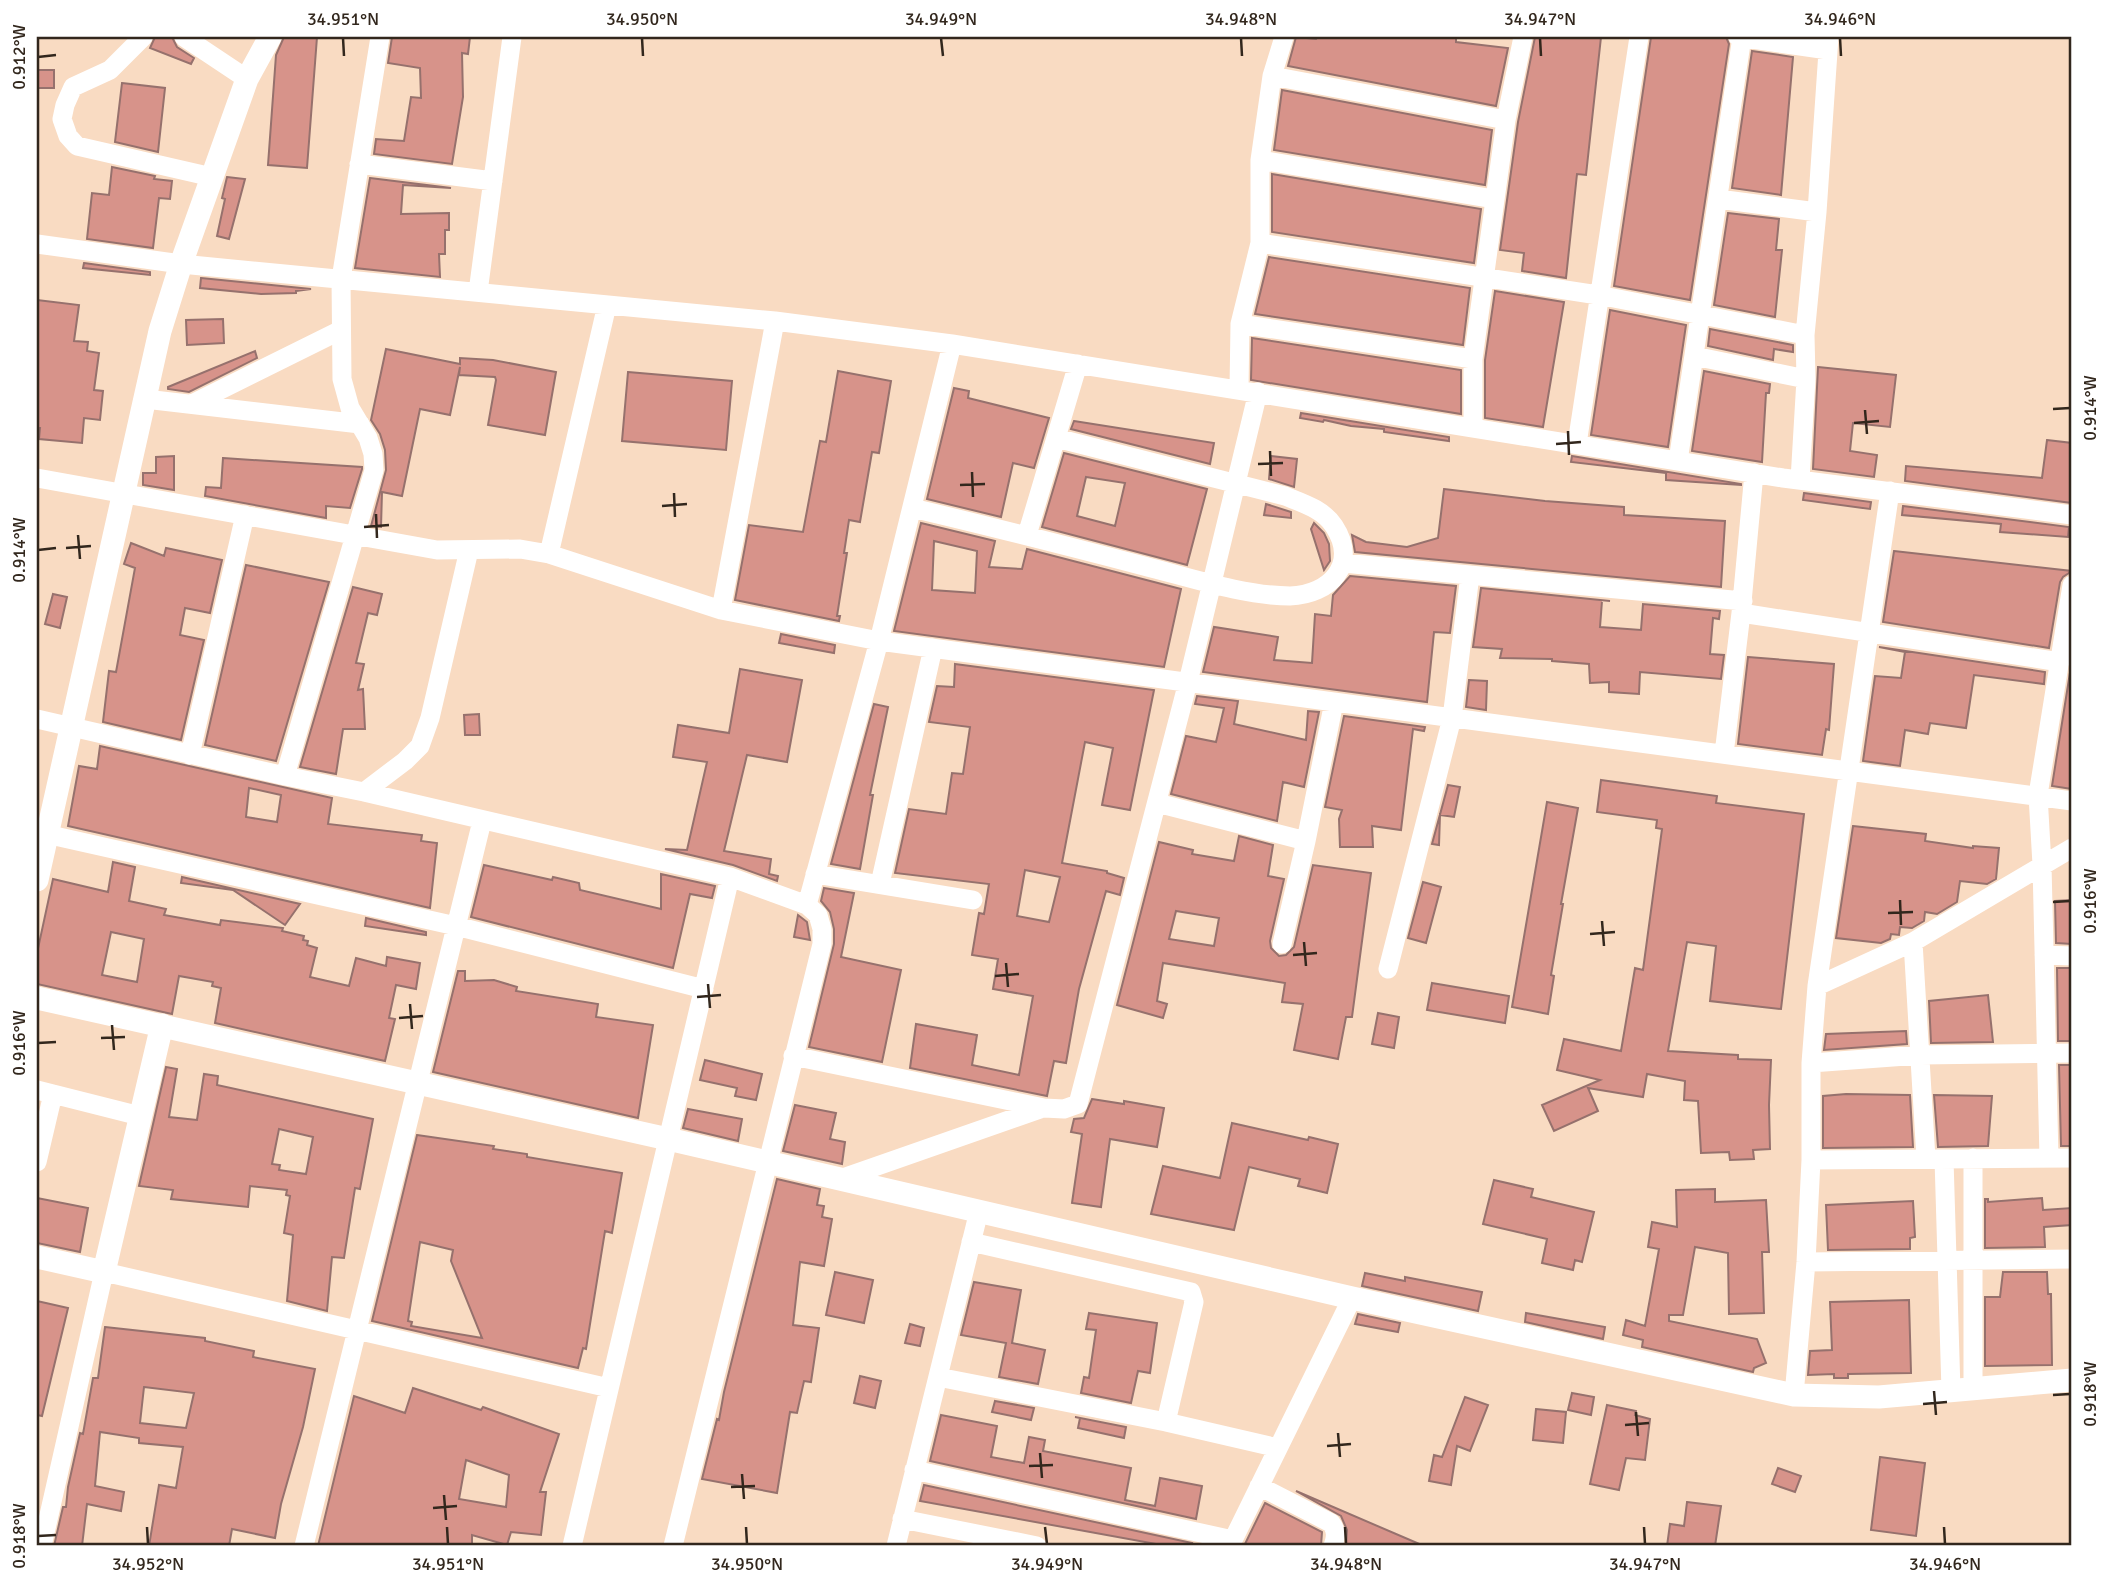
<svg xmlns="http://www.w3.org/2000/svg" width="2109" height="1583" viewBox="0 0 2109 1583" font-family="Signika,sans-serif">
	<style>
		.building { fill: #d7938a; stroke: #96716d; stroke-width: 2; fill-rule: evenodd }
		.lines { fill: none; stroke-linecap: round; stroke-linejoin: round }
		.minor { stroke: #fff; stroke-width: 19 }
		.major { stroke: #fff; stroke-width: 23 }
		.ticks { fill: none; stroke: #32271d; stroke-width: 2.5 }
		.neatline { fill: none; stroke: #32271d; stroke-width: 2.5 }
		.ticks-label { font-size: 18px; text-anchor: middle; fill: #32271d }
	</style>
	<rect width="100%" height="100%" fill="#f9dbc2"/>
	<path class="building" d="M155,37H172L177,47L194,58L191,64L150,48Z
		M284,37H317L307,168L268,165L276,55Z
		M392,37H470L468,54L462,53L463,97L452,164L374,154L376,139L404,141L411,97L421,98L420,68L388,63Z
		M1296,37L1316,39L1317,37H1445L1456,38V42L1508,48L1496,106L1288,66Z
		M1535,37H1601L1586,175L1577,174L1566,278L1522,271L1524,253L1500,250L1518,122Z
		M1651,37H1726L1729,44L1690,300L1614,286Z
		M1752,51L1793,57L1781,195L1732,188Z
		M37,70H54V88H37Z
		M122,83L165,88L158,152L115,142Z
		M1282,90L1492,130L1485,185L1274,150Z
		M112,167L155,176L154,179L172,181L170,199L159,198L153,248L87,239L92,193L109,195Z
		M1272,174L1481,209L1474,263L1272,232Z
		M227,177L245,179L229,239L217,236L225,199L222,198Z
		M370,178L451,188L403,185L401,214L449,213V230H445V254H439L440,277L355,268Z
		M1728,213L1779,219L1776,250H1782L1775,317L1714,305Z
		M1269,257L1470,288L1463,345L1255,314Z
		M84,263L150,272V275L83,268Z
		M201,278L311,289L296,291V293L261,294L200,288Z
		M1495,291L1564,302L1543,427L1485,418V360Z
		M37,300L79,305L74,341L88,342L87,351L99,353L94,390L103,391L100,420L84,418L82,443L39,439L40,428H37Z
		M1610,310L1686,325L1668,447L1591,435Z
		M223,319L224,343L187,345L186,320Z
		M1710,329L1793,345V352L1774,349L1773,360L1708,346Z
		M1252,338L1461,370V414L1251,380Z
		M386,349L460,364V358L493,360L556,372L545,435L488,425L496,380L495,377L459,375L460,367L450,415L420,409L402,496L382,492L381,527L371,526L386,470L385,450L380,434L371,420Z
		M255,351L257,358L189,392L168,389V387Z
		M1818,367L1896,375L1890,427L1853,423L1850,451L1877,455L1874,477L1813,469Z
		M838,371L891,381L879,453L872,452L860,522L849,520L844,553H847L837,616H840L839,621L735,600L749,525L803,532L820,441L826,442Z
		M1704,371L1770,384L1769,393H1766L1762,462L1692,451Z
		M628,372L732,381L726,450L622,441Z
		M954,388L969,391L968,398L1049,418L1034,468L1013,463L1001,517L927,499Z
		M1301,413L1449,437V441L1384,432V429L1351,426L1324,420L1323,422L1300,418Z
		M1074,421L1214,443L1210,464L1071,429Z
		M2047,440L2072,443V503L1905,481L1906,466L2042,478Z
		M1064,453L1207,489L1187,565L1042,527ZM1086,477L1125,483L1115,526L1077,516Z
		M174,456V490L143,485V473H156V457Z
		M1271,456L1297,459L1294,487L1269,479Z
		M1572,456L1741,484V485L1666,480V473L1571,462Z
		M223,458L362,467V469L350,508L326,506V518L205,496L206,487L221,488Z
		M1444,489L1545,501L1624,507V515L1725,521L1721,587L1355,552L1352,535L1366,542L1407,547L1438,538Z
		M1804,493L1871,502L1870,509L1803,500Z
		M1266,504L1291,512V518L1264,515Z
		M1903,506L2069,527L2068,537L2000,532L2001,524L1902,515Z
		M921,523L995,541L989,567L1022,569L1027,549L1181,589L1164,667L894,631ZM934,541L977,551L975,593L932,590Z
		M1314,523L1324,533L1329,544L1330,561L1324,570L1311,529Z
		M131,543L164,556L166,548L222,560L210,613L185,608L180,635L204,640L181,740L103,722L109,671L116,672L135,568L124,564Z
		M1894,551L2072,571L2063,577L2060,582L2049,648L1883,622Z
		M246,565L329,582L276,761L205,745Z
		M1350,576L1456,586L1450,633L1434,632L1427,702L1203,672L1214,627L1278,637L1274,660L1312,663L1315,614L1331,616L1333,595Z
		M353,587L382,594L377,615L368,613L356,663L364,664L358,690L363,689L365,729H343L336,774L300,767Z
		M1481,588L1610,601H1602L1600,627L1641,630L1643,604L1720,611L1719,619L1713,618L1710,654L1724,655L1721,679L1640,672L1639,694L1609,692V682L1590,683L1589,664L1552,661V659L1500,658L1502,649L1473,647Z
		M53,594L67,597L60,628L45,624Z
		M781,634L835,645L834,653L779,643Z
		M1879,647L2045,672L2044,684L1974,675L1966,728L1930,723L1928,734L1905,730L1900,766L1863,761L1875,676L1901,678L1905,652Z
		M1748,657L1834,664L1829,730L1826,729L1822,755L1738,744Z
		M2072,660V789L2052,786Z
		M955,664L1154,690L1130,810L1102,805L1113,748L1085,742L1062,863L1107,871V873L1124,878L1120,895L1106,891L1079,989L1066,1063L1054,1061L1047,1096L910,1068L916,1024L977,1035L972,1065L1019,1075L1033,996L993,989L998,959L972,955L979,913L984,914L989,884L895,873L909,809L946,814L952,773L963,774L970,727L929,722L937,686L954,687ZM1025,870L1060,877L1049,922L1017,916Z
		M740,669L802,680L787,762L747,755L724,851L771,859L769,874L778,876L777,881L733,865L665,849L687,850L707,762L673,757L678,725L729,733Z
		M1469,680L1487,681L1486,710L1466,707Z
		M1197,696L1238,701L1234,724L1306,740L1308,711L1319,712L1304,787L1283,782L1277,821L1171,794L1186,736L1216,742L1224,708L1195,704Z
		M874,704L888,707L870,795H873L860,869L831,864Z
		M479,714L480,735H465L464,715Z
		M1344,716L1425,727L1424,731L1413,729L1401,830L1372,826L1373,847H1340L1339,819L1342,810L1325,807Z
		M100,746L332,798L328,824L422,835L421,841L437,843L430,908L68,826L79,766L97,769ZM249,788L281,795L277,822L246,817Z
		M1601,780L1717,796L1716,803L1804,814L1781,1009L1710,1001L1716,946L1687,942L1668,1051L1738,1055V1059L1771,1060L1769,1105L1770,1149L1753,1150L1754,1159L1730,1160L1729,1152L1701,1153L1698,1101L1684,1100L1685,1081L1647,1074L1643,1097L1588,1088L1598,1111L1554,1131L1542,1105L1600,1080L1557,1070L1564,1039L1621,1051L1635,968L1643,970L1662,829L1656,828L1657,820L1597,812Z
		M1448,785L1460,787L1454,817L1440,815L1439,845L1432,844Z
		M1547,802L1578,808L1561,904H1563L1551,975L1554,976L1548,1014L1512,1007Z
		M1853,826L1926,834L1925,841L1973,848V846L1999,848L1996,879L1987,884L1960,881L1957,902L1937,914L1925,912L1924,921L1912,928L1900,927L1899,935L1891,934L1890,939L1881,943L1836,938Z
		M1239,836L1273,845L1268,876L1284,879L1270,941L1271,948L1279,956L1286,955L1294,947L1313,865L1371,873L1352,1017H1346L1338,1059L1294,1050L1303,1004L1282,1002L1285,983L1163,963L1157,1001L1167,1004L1163,1018L1117,1005L1159,842L1193,850L1192,854L1234,861ZM1176,911L1219,918L1214,946L1169,939Z
		M113,862L135,867L129,901L166,909L164,915L220,925L221,920L283,928L282,931L304,936L303,940L308,941L307,945L317,948L310,977L349,986L356,958L386,966L387,957L420,963L416,989L396,985L389,1018L395,1019L385,1061L215,1023L221,988L212,986L213,982L179,976L172,1014L37,984V953L53,879L108,892ZM111,932L144,939L137,982L102,975Z
		M484,865L552,880L553,877L579,883L580,890L661,909V874L715,886L712,898L690,894L673,968L471,917Z
		M182,877L300,904L285,925L233,890L181,883Z
		M1423,882L1441,887L1426,943L1408,938Z
		M824,888L854,893L841,957L901,970L882,1062L809,1047L834,944V929L830,912L821,901Z
		M2072,900V944L2056,943L2055,901Z
		M798,915L807,922L810,940L794,937Z
		M366,918L426,932V935L365,926Z
		M2057,968H2072V1041H2058Z
		M458,971H465V981L494,980L517,987L516,991L598,1004L596,1017L653,1025L638,1118L433,1072Z
		M1432,983L1509,996L1505,1023L1427,1010Z
		M1988,995L1993,1042L1931,1043L1929,1001Z
		M1378,1013L1399,1017L1394,1048L1372,1044Z
		M1906,1031L1907,1044L1824,1050L1826,1034Z
		M705,1060L762,1074L756,1100L735,1096L737,1088L700,1080Z
		M2059,1065H2072V1146H2061Z
		M166,1067L177,1069L169,1117L197,1120L204,1074L218,1076L217,1085L373,1119L360,1189L355,1188L344,1258L332,1257L327,1311L287,1301L293,1235L284,1233L290,1196L286,1195L287,1190L250,1186L248,1207L171,1199L173,1190L139,1186ZM279,1129L313,1137L306,1174L279,1170L280,1165L272,1164Z
		M1846,1094L1910,1095L1913,1147L1823,1148V1096Z
		M1934,1095L1992,1096L1988,1146L1938,1147Z
		M1092,1099L1124,1104V1101L1164,1108L1157,1147L1110,1139L1101,1207L1072,1203L1082,1134L1071,1132L1074,1119L1084,1118Z
		M795,1105L836,1113L830,1139L845,1142L842,1164L783,1151Z
		M688,1109L742,1119L738,1141L683,1128Z
		M1232,1123L1308,1140L1309,1137L1338,1144L1327,1193L1298,1186L1300,1179L1249,1167L1234,1230L1151,1214L1163,1166L1220,1178Z
		M417,1135L494,1146L493,1149L527,1154V1157L622,1173L612,1233L605,1231L586,1349L583,1348L578,1368L372,1321ZM420,1242L453,1250L451,1261L482,1338L411,1326L412,1322L408,1321Z
		M777,1179L820,1189L817,1205L824,1206L822,1217L832,1219L824,1266L800,1262L793,1325L819,1328L811,1382L804,1381L797,1413L790,1412L777,1493L702,1479L717,1419L719,1420L724,1392Z
		M1494,1180L1533,1189L1531,1197L1594,1212L1582,1262L1575,1260L1573,1270L1542,1263L1547,1239L1483,1224Z
		M1715,1189V1202L1766,1200L1769,1252H1762L1764,1313L1729,1314L1728,1253L1695,1247L1683,1315H1669V1321L1757,1339L1766,1363L1754,1368L1753,1372L1642,1347L1643,1340L1623,1335L1626,1320L1645,1326L1659,1249L1648,1247L1652,1222L1677,1227L1676,1190Z
		M37,1198L88,1208L80,1252L37,1243Z
		M2042,1198L2043,1210L2072,1208V1225L2044,1227L2045,1247L1985,1248V1199H1988V1202Z
		M1913,1201L1915,1237L1910,1238V1249L1828,1250L1826,1205Z
		M835,1272L873,1280L864,1323L826,1315Z
		M2003,1272H2047L2048,1294H2051L2052,1365L1985,1366V1297H2000Z
		M1365,1273L1405,1281V1277L1482,1292L1478,1311L1362,1286Z
		M974,1282L1021,1290L1012,1343L1045,1350L1038,1384L999,1377L1006,1343L961,1335Z
		M1909,1300L1911,1373L1848,1374V1378H1834V1374L1808,1375L1810,1351L1832,1350L1830,1302Z
		M37,1301L68,1308L42,1416L37,1415Z
		M1089,1313L1157,1323L1150,1373L1138,1371L1131,1403L1081,1393L1084,1377L1089,1378L1096,1330L1086,1329Z
		M1526,1313L1605,1327L1603,1339L1525,1322Z
		M1358,1314L1400,1323L1398,1332L1355,1324Z
		M910,1324L924,1328L920,1346L905,1343Z
		M105,1327L205,1338V1341L254,1351L253,1357L315,1369L303,1427L281,1504L275,1538L232,1529L229,1546H149L159,1485L176,1488L183,1447L139,1443V1438L100,1432L95,1486L124,1492L121,1511L87,1504L82,1546H54L63,1507H66L68,1487L80,1433L83,1434L93,1378H98ZM144,1387L194,1393L186,1428L140,1423Z
		M860,1376L881,1381L875,1408L854,1403Z
		M413,1388L481,1410L483,1407L559,1434L540,1492H546L541,1535L511,1532L507,1545L472,1535V1546H318L354,1396L405,1413ZM466,1460L509,1475L506,1507L459,1499Z
		M1572,1393L1594,1397L1591,1415L1568,1410Z
		M1465,1397L1488,1405L1470,1451L1457,1446L1451,1485L1429,1481L1434,1455L1442,1457Z
		M995,1401L1034,1408L1031,1420L992,1412Z
		M1607,1405L1636,1411L1635,1415L1650,1419L1645,1460L1626,1458L1619,1490L1590,1484Z
		M1536,1409L1566,1412L1563,1443L1533,1440Z
		M941,1415L997,1426L991,1457L1024,1463L1029,1437L1045,1440L1043,1451L1131,1468L1125,1500L1155,1506L1160,1478L1202,1486L1196,1519L930,1461Z
		M1075,1417L1126,1427L1124,1438L1078,1428L1080,1418Z
		M1880,1457L1925,1463L1916,1536L1871,1530Z
		M1778,1468L1801,1476L1795,1492L1772,1484Z
		M924,1485L1192,1543L1191,1546H1167L920,1501Z
		M1296,1491L1424,1546H1346L1347,1530L1341,1516Z
		M1687,1502L1721,1506L1715,1546H1667L1670,1524L1684,1526Z
		M1265,1503L1322,1532L1321,1546H1244Z"/>
	<g class="lines">
		<path class="minor" d="M143,37L110,70L73,87L65,105L62,119L68,136L77,146L212,177
			M184,37L247,79
			M1738,37L1828,50
			M1272,76L1506,120
			M1260,160L1494,199
			M359,164L493,181
			M1718,199L1817,212
			M1260,243L1598,295L1805,335
			M37,244L181,264L775,321L952,344L1783,478L2072,515
			M478,292L512,37
			M1240,324L1473,359
			M1694,356L1806,379
			M1239,389L1240,324L1260,243V160L1272,76L1284,37
			M145,399L360,424
			M192,404L341,330
			M1473,427V359L1506,120L1523,37
			M1577,444L1639,37
			M1678,461L1742,37
			M37,478L437,550L520,549L549,554L721,610L879,641L2072,801
			M1800,480L1806,379L1805,335L1817,212L1829,37
			M912,508C989,526 1067,546 1144,566C1188,577 1245,596 1290,596C1330,595 1359,564 1334,526C1323,509 1302,503 1285,496L1056,438
			M1027,535L1078,364
			M549,554L607,305
			M1343,563L1743,601
			M721,610L775,321
			M1741,613L2060,662
			M37,719L285,776L364,792L730,877L807,905L818,915L822,929V944L673,1546
			M1724,754L1741,613L1754,473
			M190,755L245,515
			M285,776L374,470L373,454L368,438L350,408L342,379L341,279L380,37
			M364,792L405,761L420,746L430,718L469,550
			M1157,803L1306,841L1334,702
			M37,832L456,926L704,989
			M815,874L973,900
			M880,884L933,648
			M807,905L879,641L952,344
			M1913,942L1926,1159
			M1282,944L1306,841
			M2044,955L2072,956
			M1388,969L1452,718L1470,575
			M1817,986L1913,942L2072,848
			M793,1056L1044,1108L1064,1109L1078,1104L1188,682L1258,392
			M1811,1063L1920,1055L2072,1053
			M37,1090L140,1116
			M1973,1158V1389
			M2049,1158L2042,865L2038,795L2072,585
			M1944,1159L1951,1391
			M1811,1160L2072,1158
			M37,1162L53,1094
			M840,1179L1040,1109
			M971,1242L1191,1292L1194,1302L1166,1422
			M1806,1262L2072,1259
			M938,1377L1166,1422L1278,1448
			M1794,1395L1806,1262L1811,1160V1063L1817,986L1890,491
			M914,1470L1233,1540
			M1259,1486L1331,1523C1337,1531 1336,1537 1333,1546
			M902,1519L1037,1546
			M42,1546L104,1272L609,1388
			M304,1546L482,821
			M572,1546L730,877
			M896,1546L979,1211
			M1230,1546L1352,1298"/>
		<path class="major" d="M37,880L160,331L181,264L247,79L270,37
			M37,998L668,1139L1352,1298L1794,1395L1879,1397L2072,1380
			M37,1257L104,1272L162,1025"/>
	</g>
	<path class="ticks" d="M343,38L344,56M642,38L643,56M941,38L943,56M1241,38L1242,56M1540,38L1541,56M1840,38L1841,56M38,57L56,55M2053,409L2070,408M1865,410L1867,434M1854,423L1879,421M1568,431L1569,455M1556,444L1581,442M1270,451L1271,476M1258,464L1283,463M972,472L973,497M960,485L985,484M674,493L675,517M662,506L687,504M376,514L377,538M364,527L389,525M78,535L80,559M66,548L91,546M38,550L56,548M1900,900L1901,925M2053,902L2070,901M1888,913L1913,912M1602,921L1604,946M1590,934L1615,932M1304,942L1306,966M1293,955L1317,953M1006,963L1008,987M995,976L1019,974M708,984L710,1008M697,997L721,995M410,1004L412,1029M399,1018L423,1016M112,1025L114,1050M101,1038L125,1037M38,1043L56,1042M1934,1391L1936,1415M2053,1395L2070,1394M1923,1404L1947,1402M1636,1412L1638,1436M1625,1425L1649,1423M1338,1433L1340,1457M1327,1446L1351,1444M1040,1453L1042,1478M1029,1466L1053,1465M742,1474L744,1499M731,1487L755,1486M444,1495L446,1520M433,1508L457,1506M147,1527L148,1544M447,1527L448,1544M746,1527L747,1544M1045,1527L1047,1544M1345,1527L1346,1544M1644,1527L1645,1544M1944,1527L1945,1544M38,1536L56,1535"/>
	<rect width="2109" height="1583" fill="none" stroke="#ffffff" stroke-width="77"/>
	<rect x="38" y="38" width="2032" height="1506" class="neatline"/>
	<g class="ticks-label">
		<text x="343" y="25">34.951°N</text>
		<text x="642" y="25">34.950°N</text>
		<text x="941" y="25">34.949°N</text>
		<text x="1241" y="25">34.948°N</text>
		<text x="1540" y="25">34.947°N</text>
		<text x="1840" y="25">34.946°N</text>
		<text transform="translate(19 57) rotate(-90)" y="6">0.912°W</text>
		<text transform="translate(2090 408) rotate(-90)" y="6">0.914°W</text>
		<text transform="translate(19 550) rotate(-90)" y="6">0.914°W</text>
		<text transform="translate(2090 901) rotate(-90)" y="6">0.916°W</text>
		<text transform="translate(19 1043) rotate(-90)" y="6">0.916°W</text>
		<text transform="translate(2090 1394) rotate(-90)" y="6">0.918°W</text>
		<text transform="translate(19 1536) rotate(-90)" y="6">0.918°W</text>
		<text x="148" y="1570">34.952°N</text>
		<text x="448" y="1570">34.951°N</text>
		<text x="747" y="1570">34.950°N</text>
		<text x="1047" y="1570">34.949°N</text>
		<text x="1346" y="1570">34.948°N</text>
		<text x="1645" y="1570">34.947°N</text>
		<text x="1945" y="1570">34.946°N</text>
	</g>
</svg>
